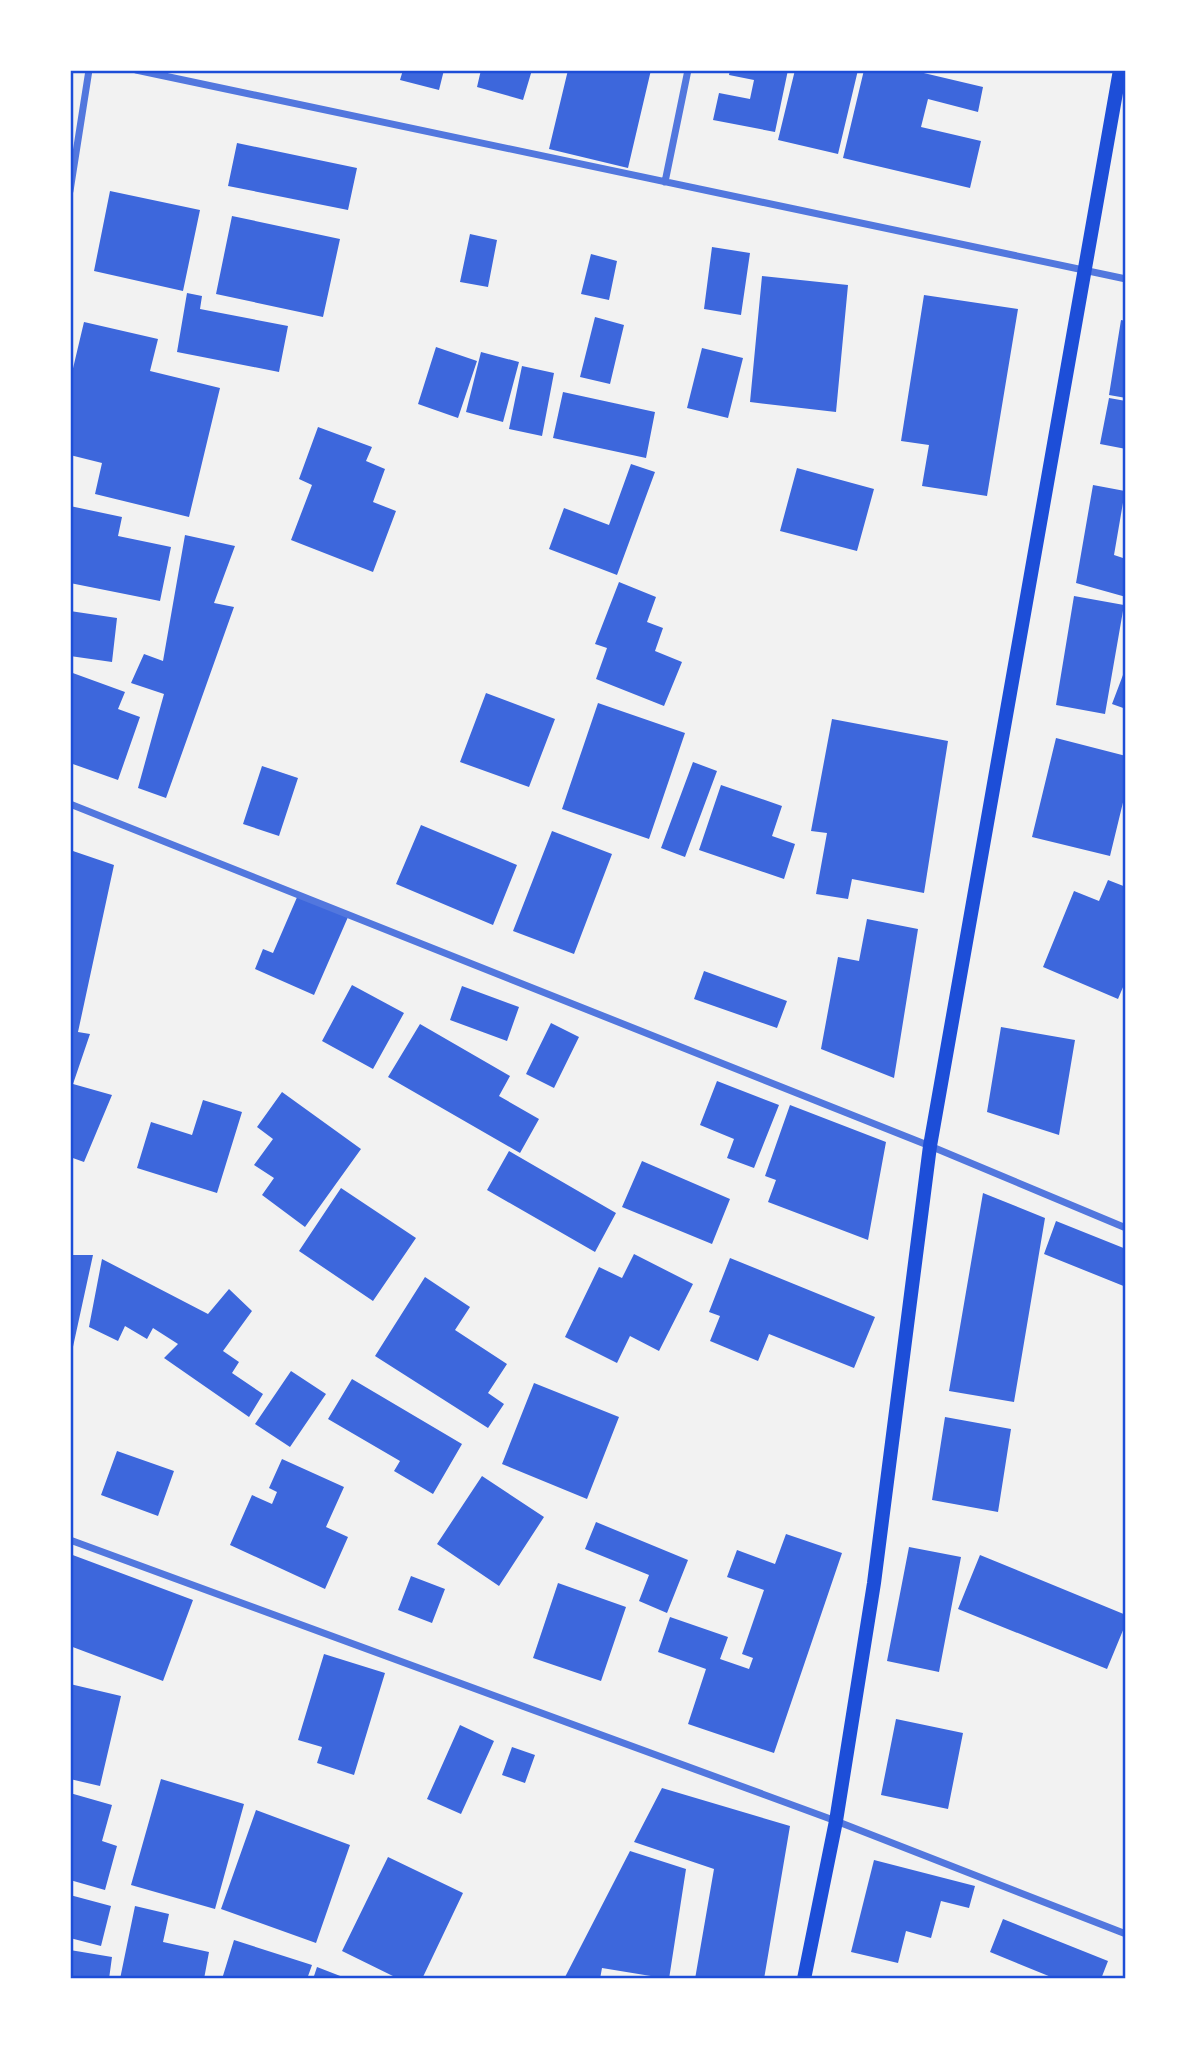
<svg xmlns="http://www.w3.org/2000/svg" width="1196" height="2049" viewBox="0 0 1196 2049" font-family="Signika,sans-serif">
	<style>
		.building { fill: #3d67dc }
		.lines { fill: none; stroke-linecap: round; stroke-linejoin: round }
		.minor { stroke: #5277de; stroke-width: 7 }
		.secondary { stroke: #1d4ed8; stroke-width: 14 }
		.neatline { fill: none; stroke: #1d4ed8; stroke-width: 2.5 }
	</style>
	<rect width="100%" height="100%" fill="#f2f2f2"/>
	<path class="building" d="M403,70H444L439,90L400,80Z
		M481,70H532L523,100L477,87Z
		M568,70H651L628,168L549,149Z
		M730,70H788L775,132L713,120L719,93L750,99L754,80L729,75Z
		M795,70H858L838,154L778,140Z
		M864,70H911L983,87L978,112L928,99L921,127L981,141L970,188L843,158Z
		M237,143L357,168L348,210L228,186Z
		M110,191L200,210L183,291L94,271Z
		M232,216L340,239L323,317L216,294Z
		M470,234L497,240L488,287L460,282Z
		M712,247L750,253L741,315L704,309Z
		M591,254L617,261L609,300L581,294Z
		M762,276L848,285L836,412L750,402Z
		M187,293L202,296L200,309L288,326L279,372L177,352Z
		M924,295L1018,309L987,496L922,486L929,445L901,441Z
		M595,317L624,325L610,384L580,377Z
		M1121,320L1126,321V398L1109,395Z
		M84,322L158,339L150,371L220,388L189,517L95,494L102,463L70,455V381Z
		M436,347L477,361L458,418L418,404Z
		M702,348L743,358L728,418L687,408Z
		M481,352L519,362L503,422L466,412Z
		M522,366L554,373L542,436L509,429Z
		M563,392L655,412L646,458L553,438Z
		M1109,398L1126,401V449L1100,444Z
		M318,427L372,447L366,461L385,469L373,502L396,511L373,572L291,540L312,485L299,479Z
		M631,464L655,472L617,575L549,549L564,508L609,525Z
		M797,468L874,489L857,551L780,531Z
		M1093,485L1125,491L1114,555L1126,559V597L1076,583Z
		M70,506L122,517L118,536L171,547L160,601L70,583Z
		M185,535L235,546L214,603L234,607L166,798L138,788L164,694L131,683L144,654L163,661Z
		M619,582L656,597L647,622L663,628L655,651L682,662L664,706L596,679L607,648L595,644Z
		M1074,596L1124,605L1105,714L1056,705Z
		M70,611L117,618L112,662L70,656Z
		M1126,667V709L1112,704Z
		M70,672L125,692L118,709L140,717L118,780L70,763Z
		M486,693L555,719L529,787L460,762Z
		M598,703L685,733L649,839L562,809Z
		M832,719L948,741L924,893L852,879L848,899L816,894L827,833L811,831Z
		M1056,738L1126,756V790L1110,856L1032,837Z
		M693,762L717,771L685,857L661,848Z
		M262,766L298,778L279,836L243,824Z
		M721,785L782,806L772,836L795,844L784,879L699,850Z
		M421,825L517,865L493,925L396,884Z
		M552,831L612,854L574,954L513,931Z
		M70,850L114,865L78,1032L90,1034L73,1084L112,1095L84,1162L70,1157Z
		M1108,880L1126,887V980L1118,999L1043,967L1074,891L1099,901Z
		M298,895L348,917L314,995L255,969L263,949L273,953Z
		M867,919L918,929L894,1078L821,1049L838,957L859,961Z
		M704,971L787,1001L777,1028L694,999Z
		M352,985L404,1013L373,1069L322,1041Z
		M462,986L519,1007L507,1041L450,1020Z
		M551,1023L579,1037L554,1088L526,1074Z
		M420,1024L510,1076L499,1096L539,1119L520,1153L388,1077Z
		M1001,1027L1075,1040L1059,1135L987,1112Z
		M717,1081L779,1105L754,1168L727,1158L734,1139L700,1125Z
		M282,1092L361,1149L305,1227L262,1195L274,1178L254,1165L273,1139L257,1127Z
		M203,1100L242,1112L217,1193L137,1168L151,1122L192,1135Z
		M790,1105L886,1142L868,1240L768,1202L776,1180L765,1176Z
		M509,1151L616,1213L595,1252L487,1190Z
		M642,1161L730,1199L712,1244L622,1207Z
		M341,1188L416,1238L373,1301L299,1251Z
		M983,1193L1045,1218L1014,1402L949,1391Z
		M1056,1221L1126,1249V1287L1044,1254Z
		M634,1254L693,1284L659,1351L630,1336L617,1363L565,1337L599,1267L622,1278Z
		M70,1255H93L71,1356H70Z
		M730,1258L875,1317L854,1368L769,1334L758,1361L710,1341L720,1316L709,1312Z
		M102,1259L208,1314L229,1289L252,1311L223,1351L239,1362L232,1373L263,1394L249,1417L164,1358L178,1344L153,1328L147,1339L125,1326L118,1341L89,1327Z
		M425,1277L470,1307L455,1330L507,1364L488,1393L504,1404L488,1428L375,1356Z
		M291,1371L326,1394L290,1447L255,1424Z
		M352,1379L462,1444L433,1494L394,1471L400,1461L328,1419Z
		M534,1383L619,1417L587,1499L502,1464Z
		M945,1417L1011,1429L998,1512L932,1500Z
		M117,1451L174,1471L158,1516L101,1495Z
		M282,1459L344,1487L326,1527L348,1537L325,1589L230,1545L252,1495L272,1504L277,1492L269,1488Z
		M482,1476L544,1517L499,1586L437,1544Z
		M596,1522L688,1560L667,1613L639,1601L649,1575L585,1549Z
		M786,1534L842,1553L774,1753L688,1724L706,1669L658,1652L670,1617L728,1637L720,1659L749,1669L753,1658L742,1654L764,1590L727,1577L737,1550L775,1564Z
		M909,1547L961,1557L939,1672L887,1661Z
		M70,1554L193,1600L163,1681L70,1646Z
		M980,1555L1126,1615V1623L1107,1669L958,1609Z
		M411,1576L445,1589L432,1623L398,1610Z
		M558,1583L626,1607L601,1681L533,1658Z
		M324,1654L385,1673L354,1775L317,1763L322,1747L298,1740Z
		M70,1684L121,1696L100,1786L70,1779Z
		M896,1719L963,1733L948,1809L881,1795Z
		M460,1725L494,1741L461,1814L427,1799Z
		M512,1747L535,1755L525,1783L502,1775Z
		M161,1779L244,1804L215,1909L131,1885Z
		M662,1788L790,1826L764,1979H695L714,1869L634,1842Z
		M70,1793L112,1805L102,1841L117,1846L105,1890L70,1880Z
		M256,1810L350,1845L316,1943L221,1909Z
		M630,1851L686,1869L669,1979L602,1968L600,1979H564Z
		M388,1857L463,1893L422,1979H399L342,1951Z
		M874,1860L975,1886L969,1908L941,1901L931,1938L906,1931L898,1963L851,1952Z
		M70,1895L111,1906L101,1946L70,1938Z
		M135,1906L169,1914L163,1942L209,1952L204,1979H120Z
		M1003,1919L1108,1961L1101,1979H1056L990,1952Z
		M234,1940L312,1965L307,1979H222Z
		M70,1950L112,1957L109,1979H70Z
		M317,1967L348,1979H313Z"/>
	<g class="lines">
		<path class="minor" d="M136,70L1126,279
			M665,182L688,70
			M70,191L89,70
			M70,804L930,1146L1126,1228
			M70,1540L836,1821L1126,1934"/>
		<path class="secondary" d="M804,1979L836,1821L874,1583L930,1146L1120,70"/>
	</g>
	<rect width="1196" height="2049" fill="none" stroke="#ffffff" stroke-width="144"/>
	<rect x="72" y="72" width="1052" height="1905" class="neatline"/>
</svg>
